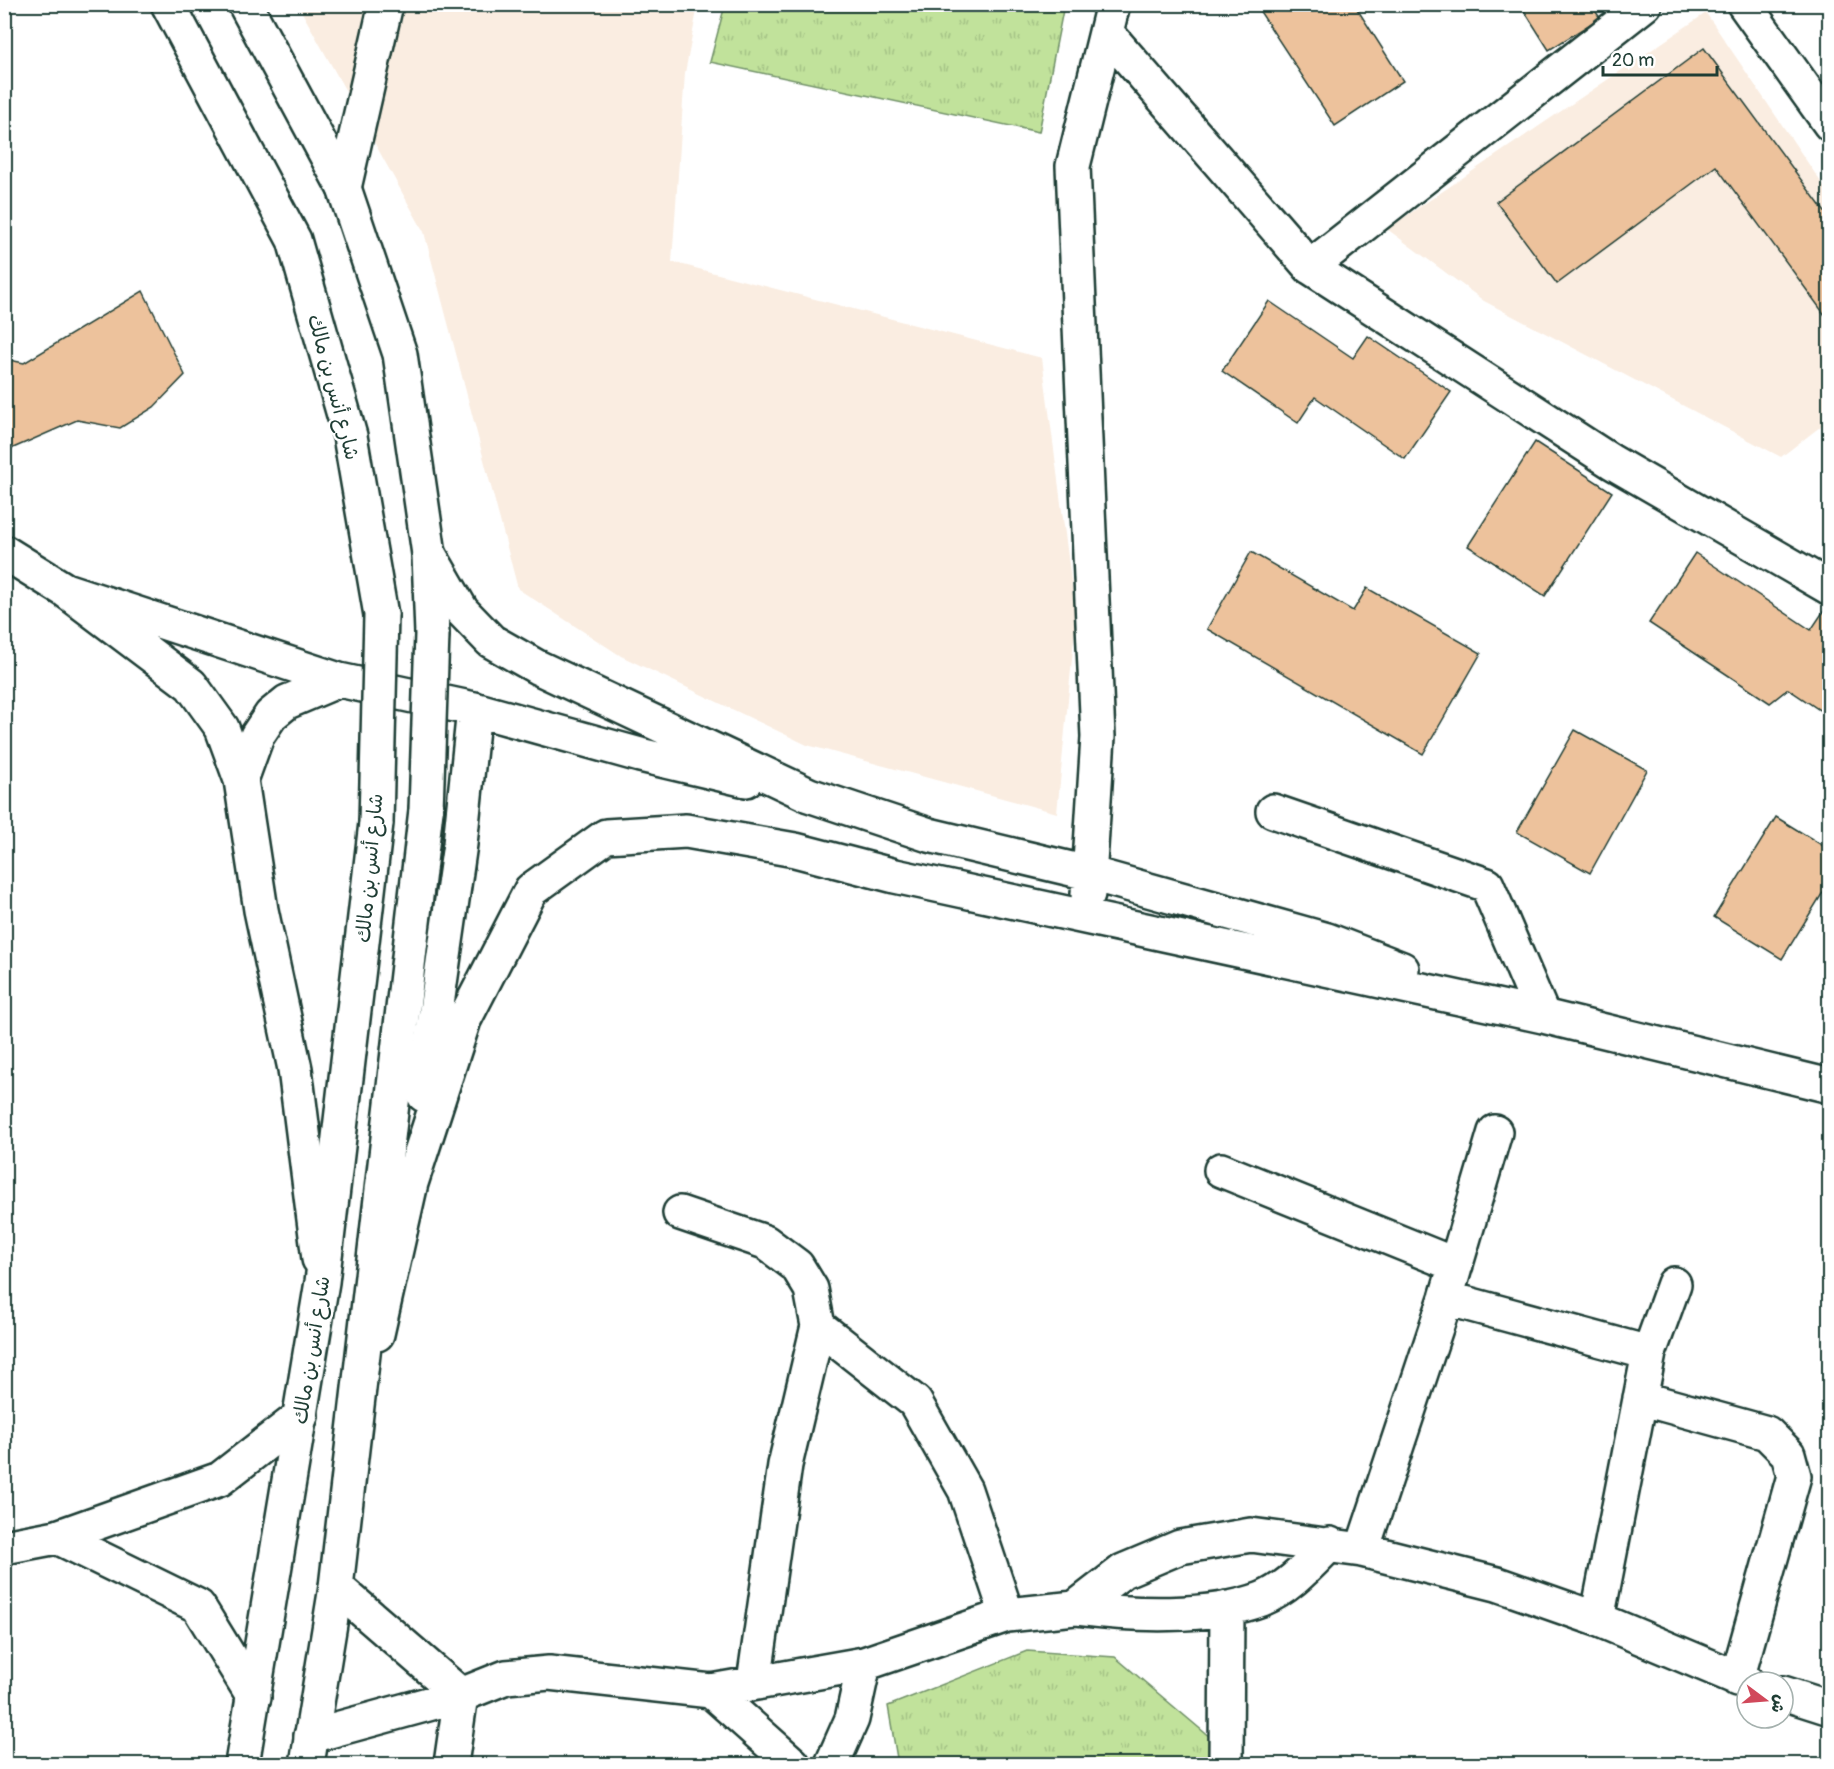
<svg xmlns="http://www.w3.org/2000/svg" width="1834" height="1769" viewBox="0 0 1834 1769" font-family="Pangolin,'Playpen Sans Arabic',sans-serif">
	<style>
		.built { fill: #faede1 }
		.grass { fill: url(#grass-tufts); stroke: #709068; stroke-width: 1.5 }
		.building { fill: #edc29c; stroke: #1f3d34; stroke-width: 1.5 }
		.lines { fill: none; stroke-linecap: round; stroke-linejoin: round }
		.minor-casing { stroke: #1f3d34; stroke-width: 38 }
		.major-casing { stroke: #1f3d34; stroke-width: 38 }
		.minor { stroke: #fff; stroke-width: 33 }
		.major { stroke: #fff; stroke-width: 33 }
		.major-bridge-casing { stroke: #1f3d34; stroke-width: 38; stroke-linecap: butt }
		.major-bridge { stroke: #fff; stroke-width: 33 }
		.labels { text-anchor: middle; stroke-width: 4.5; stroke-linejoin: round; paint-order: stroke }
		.street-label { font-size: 20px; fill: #1f3d34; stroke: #fff }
	</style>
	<defs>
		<pattern id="grass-tufts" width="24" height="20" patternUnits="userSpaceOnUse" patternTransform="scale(1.5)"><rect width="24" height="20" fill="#c1e29b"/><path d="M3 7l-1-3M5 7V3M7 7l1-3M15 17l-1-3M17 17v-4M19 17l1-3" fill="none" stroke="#a5c386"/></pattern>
	</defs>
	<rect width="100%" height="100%" fill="#fff"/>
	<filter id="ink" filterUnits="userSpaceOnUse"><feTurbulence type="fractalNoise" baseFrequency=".0167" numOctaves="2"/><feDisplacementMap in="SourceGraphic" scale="12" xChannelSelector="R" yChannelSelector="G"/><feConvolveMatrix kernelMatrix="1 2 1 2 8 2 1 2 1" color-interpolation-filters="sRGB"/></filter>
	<g filter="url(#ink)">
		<path class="built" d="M298,5H698L685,73L672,262L1042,358L1076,618L1057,813L807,745L621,656L518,589L424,232Z
			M1706,13L1829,194V420L1781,457L1484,301L1387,229Z"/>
		<path class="grass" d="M725,5V4L1064,5L1039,132L710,62Z
			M1027,1651L1115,1657L1218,1744L1211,1764H898L888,1706Z"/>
		<path class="building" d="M1266,4H1354L1403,81L1335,126L1259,10Z
			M1520,4H1591L1600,18L1549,50Z
			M1704,48L1830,219V322L1716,166L1557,284L1496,202Z
			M4,219L11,228L4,232Z
			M143,291L185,375L154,407L120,428L77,420L4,452V359L24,363Z
			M1269,301L1353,358L1368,336L1451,392L1405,459L1315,397L1298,423L1222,371Z
			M1535,442L1612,492L1545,596L1468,546Z
			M1251,552L1353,611L1367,588L1481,653L1423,754L1207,629Z
			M1695,553L1811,630L1823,612L1830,616V717L1788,689L1770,703L1649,623Z
			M1575,730L1647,770L1590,873L1517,832Z
			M1776,817L1830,850V881L1782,959L1714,917Z"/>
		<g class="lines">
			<g class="minor-casing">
				<path id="minor" d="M1744,4L1830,124
					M1106,32L1310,267L1612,462L1830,588
					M344,188L386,4
					M1310,267L1645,4
					M4,552L65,590L191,685L222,728L241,780
					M429,554L462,611L491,641L537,667L809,795L929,835L1088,873L1327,940L1402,969
					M65,590L339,680L474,709L640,755L746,780
					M1273,811L1487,885L1543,1016
					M1088,894L1098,737L1073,166L1113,4
					M424,1095L460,844L474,709
					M1221,1170L1456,1265
					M680,1213L765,1242L797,1266L811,1289L818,1326L785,1465L754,1682
					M319,1259L295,1069L261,910L241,780L257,736L271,715L287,702L339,680
					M1446,1298L1649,1353
					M818,1326L915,1402L965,1490L1007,1615
					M377,1334L411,1183L464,1020L531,890L606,836L686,831L795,850L895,876L1543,1016L1830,1086
					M1640,1398L1767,1433L1788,1454L1794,1476L1737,1679
					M57,1537L198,1606L254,1697
					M4,1547L57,1537L220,1479L301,1416
					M1362,1550L1446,1298L1495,1132
					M336,1587L461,1695L451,1764
					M1075,1608C1130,1615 1209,1619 1262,1599C1289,1588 1310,1564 1330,1544
					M1597,1619L1649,1353L1674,1284
					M711,1691L793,1764
					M1783,1693L1830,1708
					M311,1736L461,1695L506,1677L549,1673L711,1691L864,1664L1007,1615L1075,1608L1123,1571L1180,1547L1251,1535L1362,1550L1497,1584L1597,1619L1747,1682
					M832,1764L852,1719L864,1664
					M1226,1764L1227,1608"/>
			</g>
			<g class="major-casing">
				<path id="major" d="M168,4L294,240L350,436L381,615
					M245,4L344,188L400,354L429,554L432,634
					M242,1764L322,1282L376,823
					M307,1764L336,1587L426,810"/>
			</g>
			<use href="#minor" class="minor"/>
			<use href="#major" class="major"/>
			<g class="major-bridge-casing">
				<path id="major-bridge" d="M426,810L432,634
					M376,823L381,615"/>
			</g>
			<use href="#major-bridge" class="major-bridge"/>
		</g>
	</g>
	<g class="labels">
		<g class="street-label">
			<text transform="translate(334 387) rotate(75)" y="7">شارع أنس بن مالك</text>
			<text transform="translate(369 868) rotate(-85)" y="7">شارع أنس بن مالك</text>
			<text transform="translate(311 1350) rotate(-81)" y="7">شارع أنس بن مالك</text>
		</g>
	</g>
	<rect width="1834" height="1769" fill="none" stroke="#fff" stroke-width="24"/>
	<rect x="12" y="12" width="1810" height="1745" fill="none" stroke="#1f3d34" stroke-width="2" filter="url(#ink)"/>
	<g transform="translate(1765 1700) rotate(106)"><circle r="28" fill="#ffffff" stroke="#a5b1ae" stroke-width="1.5"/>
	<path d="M0-4.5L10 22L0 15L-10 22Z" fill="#d1495b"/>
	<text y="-9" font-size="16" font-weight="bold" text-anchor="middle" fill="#1f3d34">ش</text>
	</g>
	<path d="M1603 66v9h114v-9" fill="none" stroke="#1f3d34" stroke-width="3"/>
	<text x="1612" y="66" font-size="18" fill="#1f3d34" stroke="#ffffff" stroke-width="4.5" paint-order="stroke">20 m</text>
</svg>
